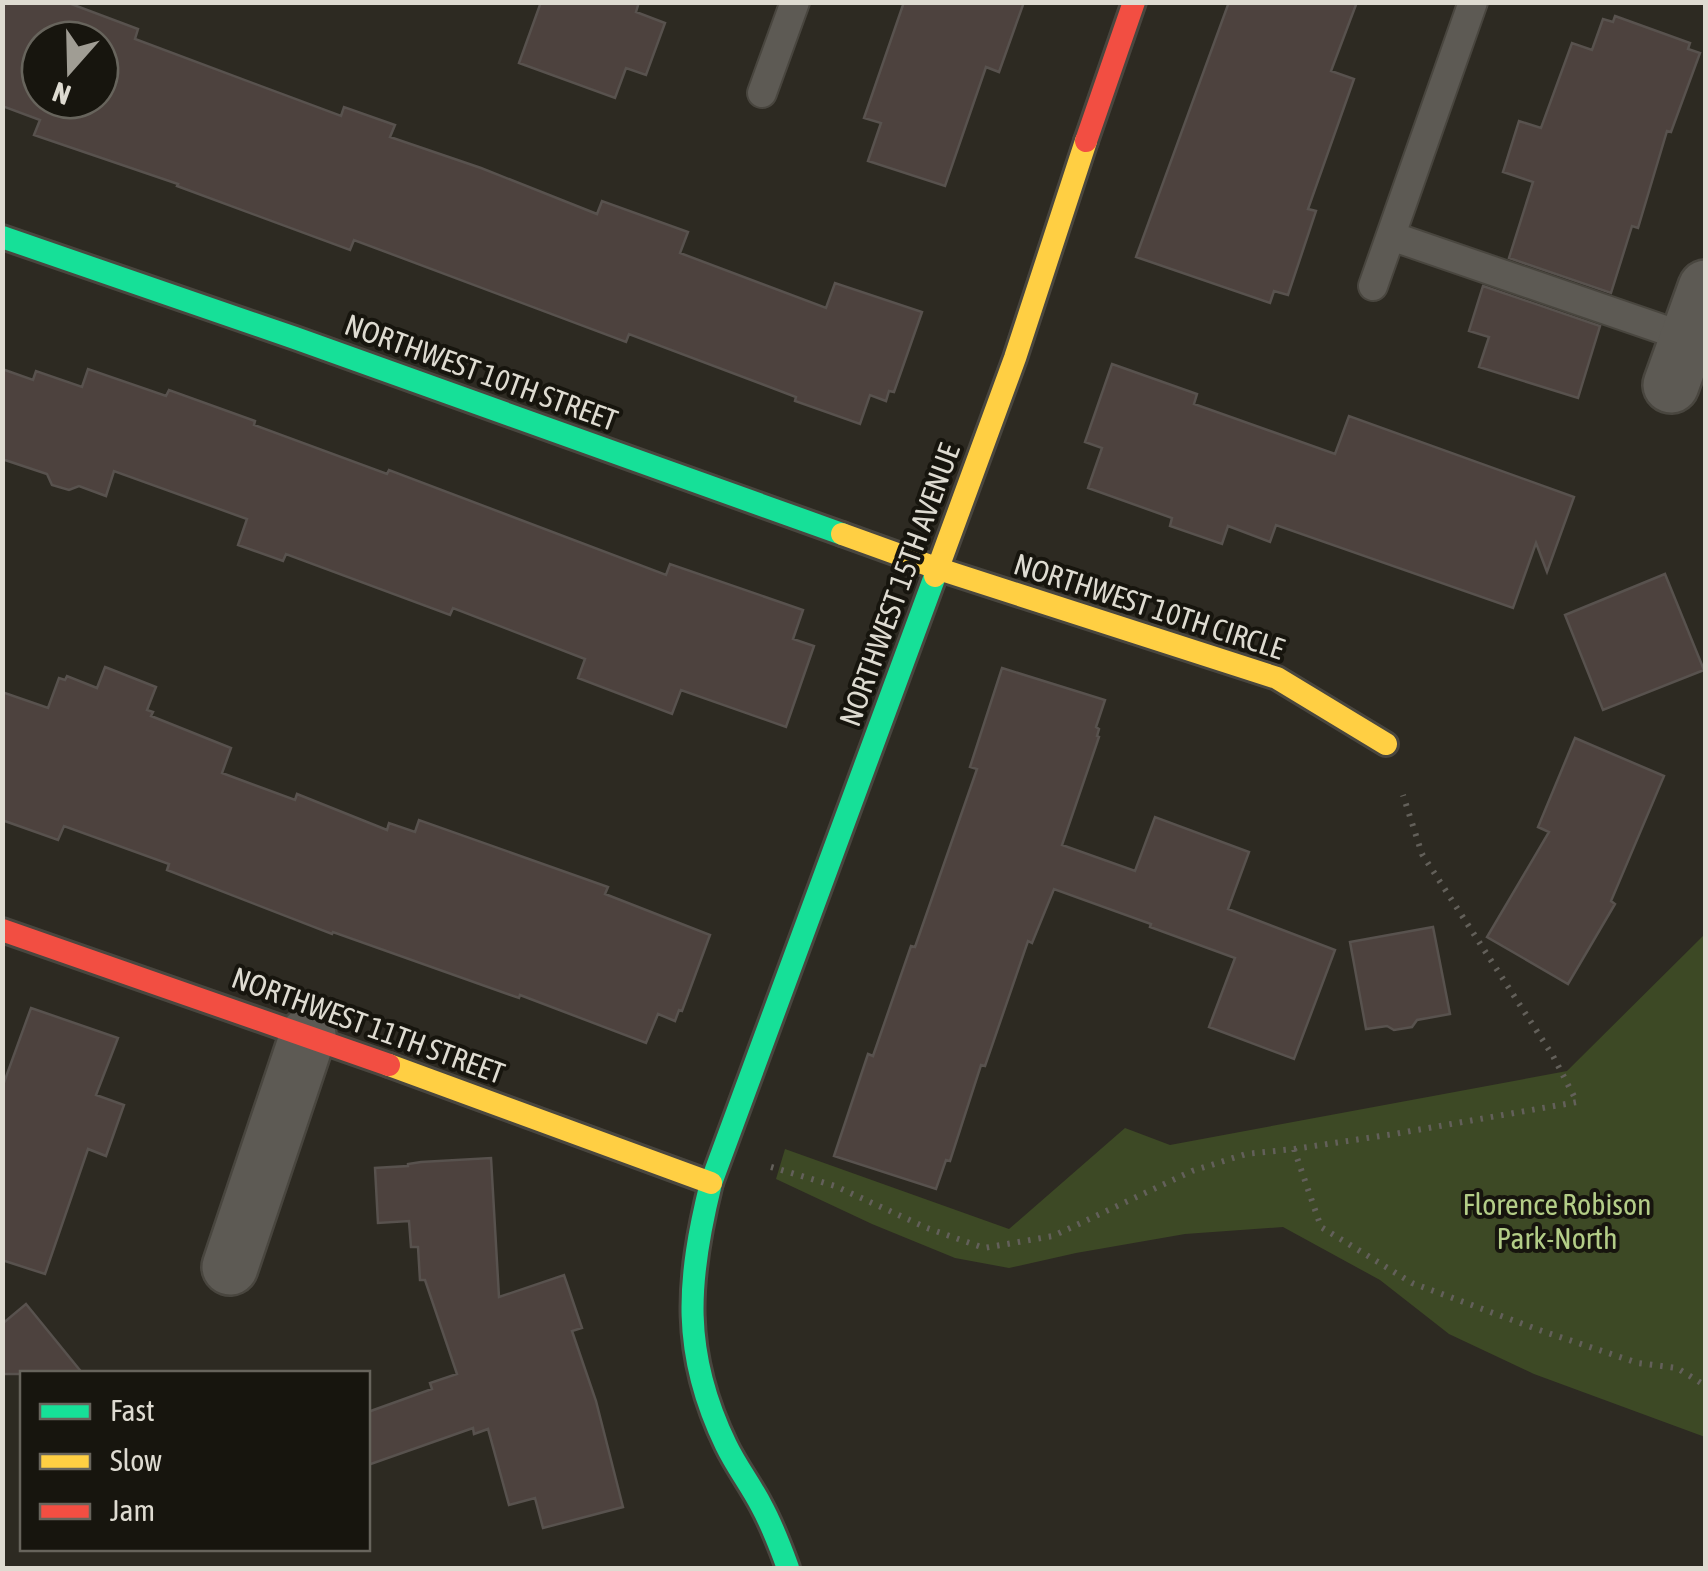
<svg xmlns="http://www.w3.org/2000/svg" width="1708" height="1571" viewBox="0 0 1708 1571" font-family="'Asap Condensed',sans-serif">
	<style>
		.green { fill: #3d4925 }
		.building { fill: #4d423e; stroke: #58524e; stroke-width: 2.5; fill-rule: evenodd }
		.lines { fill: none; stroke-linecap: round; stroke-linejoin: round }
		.lane-casing { stroke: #49463f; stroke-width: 32 }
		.street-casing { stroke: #49463f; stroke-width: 60 }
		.fast-casing { stroke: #49463f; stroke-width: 28 }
		.slow-casing { stroke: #49463f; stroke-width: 28 }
		.jam-casing { stroke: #49463f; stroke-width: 28 }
		.path { stroke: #63605a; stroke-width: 6; stroke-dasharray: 2.5 8; stroke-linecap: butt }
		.lane { stroke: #5d5a54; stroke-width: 28 }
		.street { stroke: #5d5a54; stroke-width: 55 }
		.fast { stroke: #16e098; stroke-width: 22 }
		.slow { stroke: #ffcf43; stroke-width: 22 }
		.jam { stroke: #f24e42; stroke-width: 22 }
		.labels { text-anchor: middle; stroke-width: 8; stroke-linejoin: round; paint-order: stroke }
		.street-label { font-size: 30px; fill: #dedbd1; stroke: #17150e }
		.park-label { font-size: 30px; fill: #b3cd87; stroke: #17150e }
	</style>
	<rect width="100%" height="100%" fill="#2d2a22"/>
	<path class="green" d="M1705,934V1437L1534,1374L1449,1334L1380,1280L1283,1227L1185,1234L1076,1253L1009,1268L955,1258L872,1224L776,1179L785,1149L1009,1229L1125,1128L1170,1145L1567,1071Z"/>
	<path class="building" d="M2,2H66L138,29L135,39L341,116L344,107L395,125L390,137L481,168L597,214L602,201L688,232L680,253L826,308L835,283L922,312L894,392L889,391L886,401L870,395L860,424L795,401L796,397L629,334L626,342L354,240L350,250L177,186L178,184L34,135L40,120L2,106ZM40,40H100V100H40Z
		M541,2H639L636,12L665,23L646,75L626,68L615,98L519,63Z
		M904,2H1024L999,72L986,67L945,186L868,161L881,123L864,118Z
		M1229,2H1357L1331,71L1354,79L1308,209L1316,211L1288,295L1274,291L1270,303L1136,257Z
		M1615,16L1690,43L1688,49L1700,53L1671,132L1667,131L1638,228L1632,226L1611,293L1509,258L1533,182L1503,172L1519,121L1541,128L1572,43L1592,50L1603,19L1613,22Z
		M1483,286L1600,326L1578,398L1479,367L1489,337L1469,331Z
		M1112,364L1197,394L1194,404L1335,454L1349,416L1574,497L1547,572L1536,543L1513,608L1276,525L1270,542L1228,526L1222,544L1170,526L1172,518L1088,488L1102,448L1085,442Z
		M2,369L33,380L36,371L82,387L88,369L166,396L169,390L255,421L254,425L387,474L389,470L666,575L670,564L803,610L793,639L814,646L786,727L681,690L672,714L578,678L585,659L453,608L450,615L286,554L283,561L238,545L247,519L114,471L106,496L79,486L69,490L52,485L47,474L2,459Z
		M1665,574L1704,670L1603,710L1565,615Z
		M105,667L156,687L147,710L153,712L151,716L231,748L222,773L295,800L297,794L387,830L389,823L415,832L419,820L608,887L605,894L710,935L682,1011L679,1010L675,1021L658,1014L646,1043L520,995L519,998L333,932L332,934L167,870L169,864L64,826L58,840L2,820V692L48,708L59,678L65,680L67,676L97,688Z
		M1002,668L1105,700L1096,727L1099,729L1097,736L1099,737L1062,845L1135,871L1155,817L1249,852L1228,909L1335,950L1294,1059L1209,1027L1235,958L1150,927L1151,924L1054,889L1032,943L1028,941L985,1066L981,1065L950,1161L946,1160L936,1189L834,1156L868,1054L873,1056L911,946L915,947L977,769L970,767Z
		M1575,738L1664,776L1611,901L1615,904L1568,984L1487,937L1549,832L1538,827Z
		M1433,927L1450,1014L1417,1020L1412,1027L1394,1030L1387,1026L1366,1029L1350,942Z
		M31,1008L118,1038L96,1095L124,1105L106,1156L88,1149L45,1274L2,1260V1088Z
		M491,1158L499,1297L564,1275L582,1328L572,1331L596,1401L623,1507L543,1528L535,1498L509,1505L488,1429L474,1434L473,1428L368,1465V1412L432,1389L430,1383L457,1374L425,1280H420L418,1247H411L409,1221L378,1223L375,1168L408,1166V1164L421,1162Z
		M26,1304L83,1374H2V1324Z"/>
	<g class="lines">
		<g class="lane-casing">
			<path id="lane" d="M762,93L795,2
				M1391,236L1688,338
				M1373,286L1473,2"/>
		</g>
		<g class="street-casing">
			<path id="street" d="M1671,385L1706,288
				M230,1267L308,1035"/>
		</g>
		<g class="fast-casing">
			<path id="fast" d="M2,237L295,338L842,534
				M788,1568C780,1546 772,1525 761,1505C750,1484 736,1466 726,1445C681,1352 687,1280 711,1183L935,576"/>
		</g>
		<g class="slow-casing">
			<path id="slow" d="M842,534L939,569L1277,678L1386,744
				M935,576L1015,358L1086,141
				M389,1065L711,1183"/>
		</g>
		<g class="jam-casing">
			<path id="jam" d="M1086,141L1134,2
				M2,930L389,1065"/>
		</g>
		<path class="path" d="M1294,1149L1321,1227L1412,1283L1542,1331L1638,1363L1677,1368L1706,1386
			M771,1167L835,1186L927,1228L984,1248L1053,1236L1192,1171L1246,1154L1294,1149L1394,1134L1577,1102L1553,1056L1422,854L1403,795"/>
		<use href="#lane" class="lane"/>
		<use href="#street" class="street"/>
		<use href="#fast" class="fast"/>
		<use href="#slow" class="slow"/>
		<use href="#jam" class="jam"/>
	</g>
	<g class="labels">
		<g class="street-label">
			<text transform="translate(481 373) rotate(20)" y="10">NORTHWEST 10TH STREET</text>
			<text transform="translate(900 585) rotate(-70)" y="10">NORTHWEST 15TH AVENUE</text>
			<text transform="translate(1149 607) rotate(18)" y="10">NORTHWEST 10TH CIRCLE</text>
			<text transform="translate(368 1026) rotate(20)" y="10">NORTHWEST 11TH STREET</text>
		</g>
		<g class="park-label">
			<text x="1557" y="1215">Florence Robison<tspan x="1557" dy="34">Park-North</tspan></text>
		</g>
	</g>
	<rect width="1708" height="1571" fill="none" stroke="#dedbd1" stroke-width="10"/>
	<rect x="20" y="1371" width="350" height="180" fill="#17150e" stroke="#67645c" stroke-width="2.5"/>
	<rect x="40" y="1404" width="50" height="15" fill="#16e098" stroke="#67645c" stroke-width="2.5"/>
	<text x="110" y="1421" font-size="30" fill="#dedbd1">Fast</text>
	<rect x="40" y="1454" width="50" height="15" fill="#ffcf43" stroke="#67645c" stroke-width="2.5"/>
	<text x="110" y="1471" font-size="30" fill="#dedbd1">Slow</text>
	<rect x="40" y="1504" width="50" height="15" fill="#f24e42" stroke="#67645c" stroke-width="2.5"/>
	<text x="110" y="1521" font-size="30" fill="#dedbd1">Jam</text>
	<g transform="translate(70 70) rotate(200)"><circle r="48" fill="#17150e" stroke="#67645c" stroke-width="2.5"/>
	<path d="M0-8L18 38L0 25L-18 38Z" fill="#a09d94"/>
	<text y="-15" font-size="28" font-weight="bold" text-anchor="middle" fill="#dedbd1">N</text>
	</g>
</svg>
